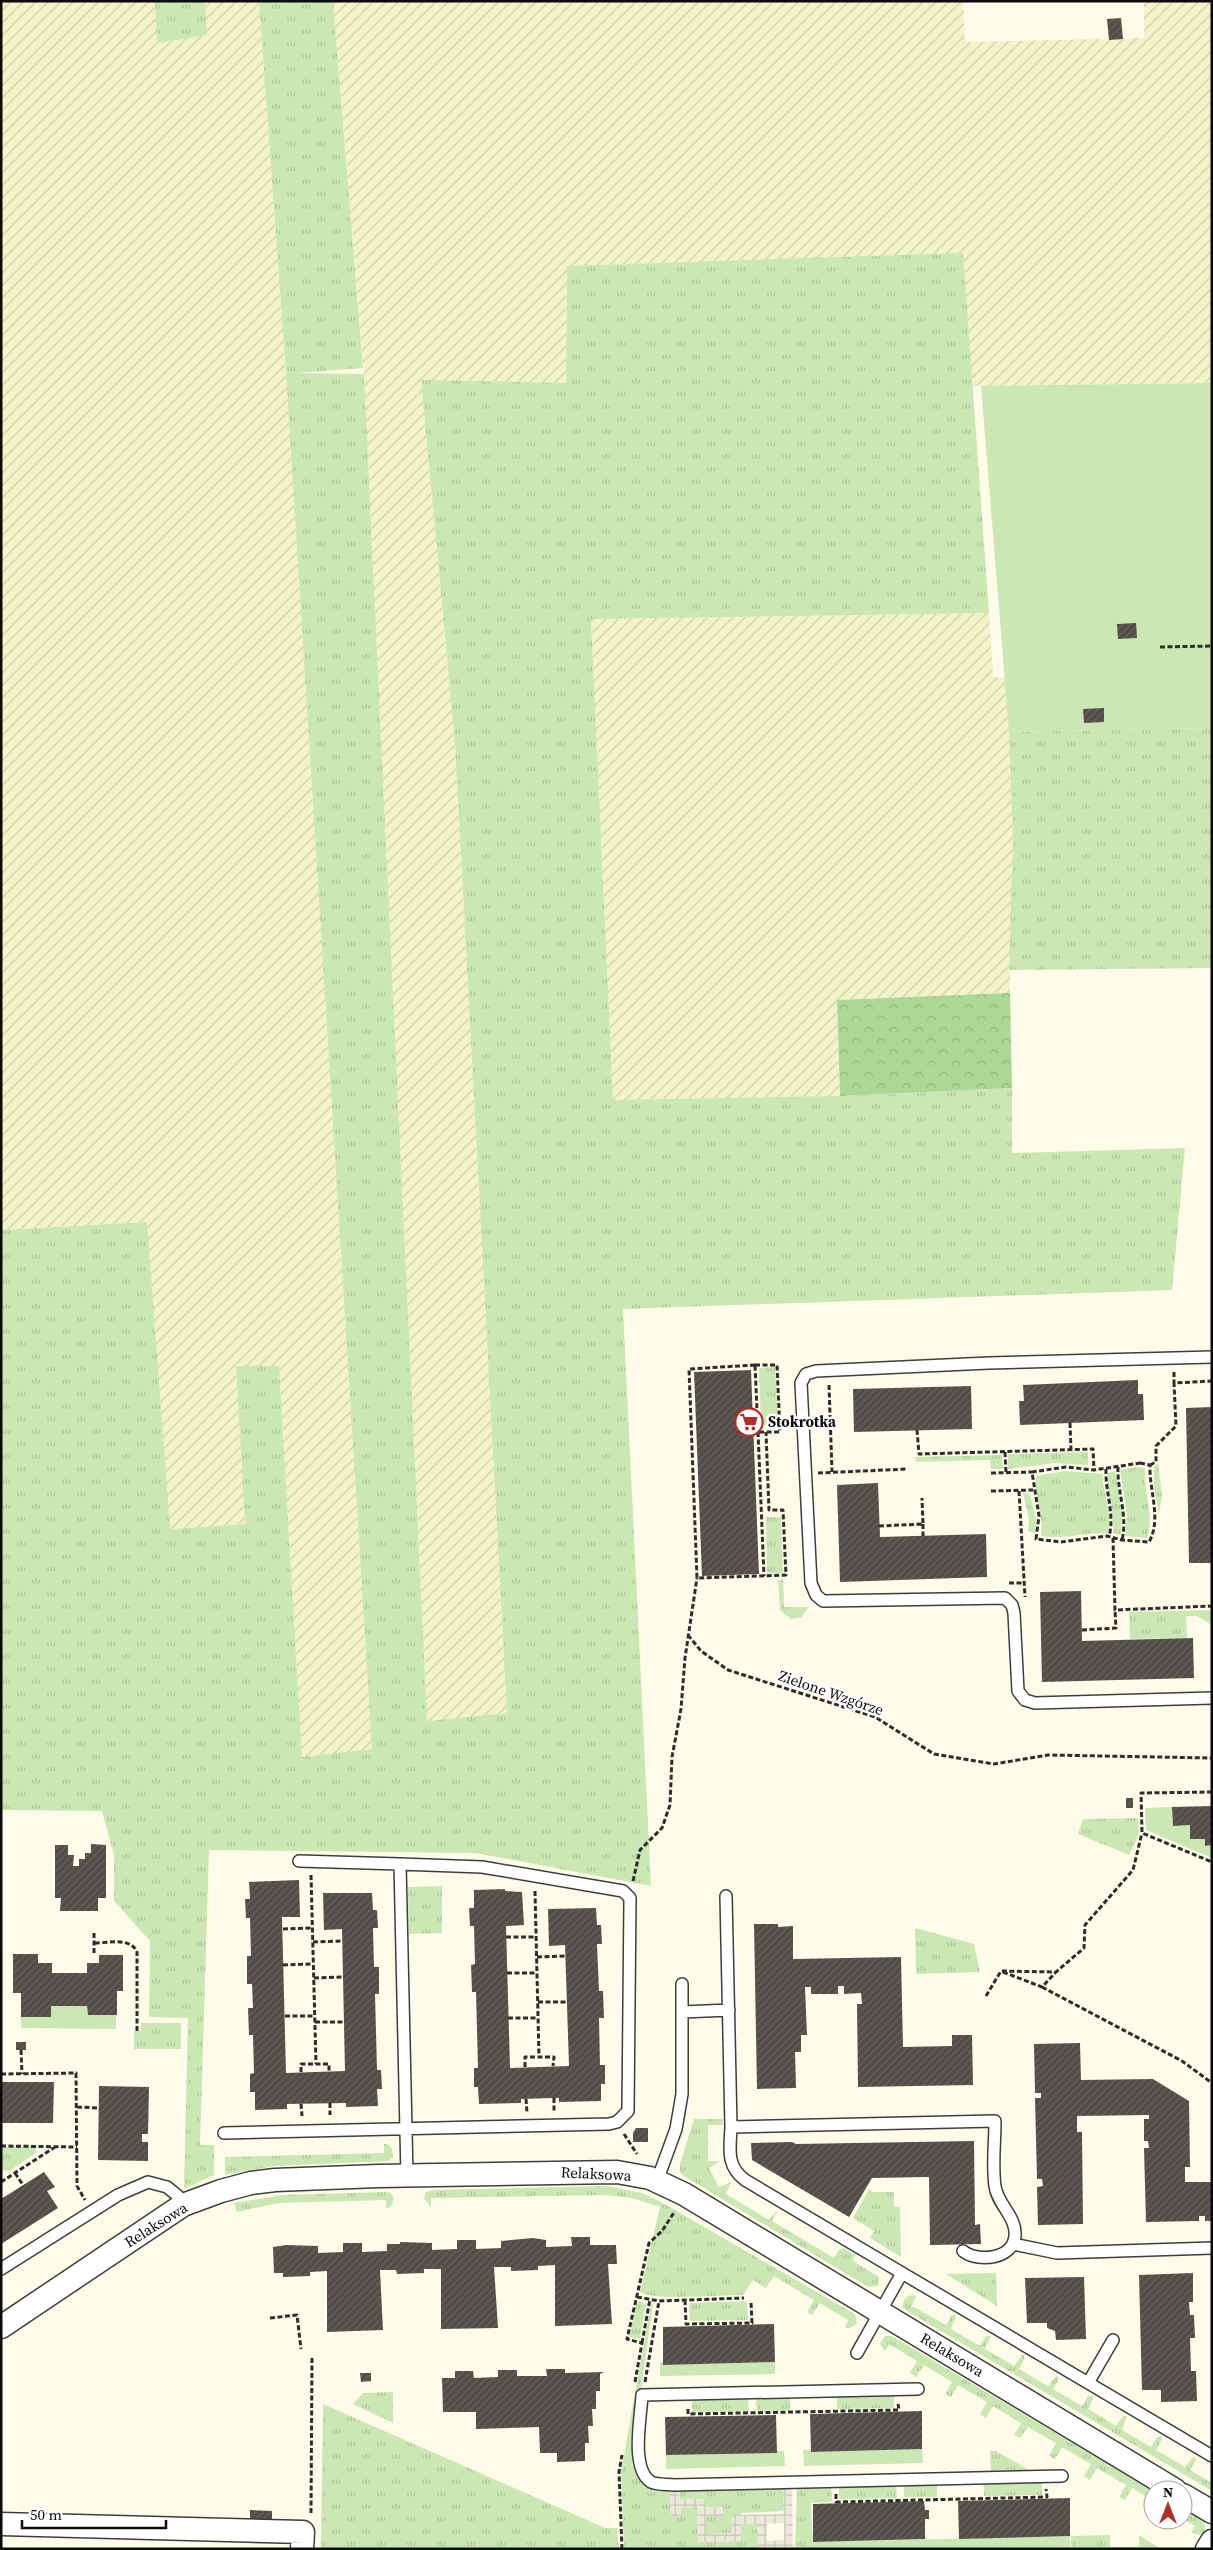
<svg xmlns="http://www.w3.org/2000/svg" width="1213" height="2550" viewBox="0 0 1213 2550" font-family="'Source Serif 4',serif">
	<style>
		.farmland { fill: url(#farmland-furrows) }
		.grass { fill: url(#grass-tufts) }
		.forest { fill: url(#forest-crowns) }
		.garden { fill: #cae7b4 }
		.plaza { fill: url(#plaza-grid); fill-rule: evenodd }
		.building { fill: url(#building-hatch) }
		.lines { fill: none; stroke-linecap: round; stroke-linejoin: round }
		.service-casing { stroke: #3e3e3e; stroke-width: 14 }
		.minor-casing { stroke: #3e3e3e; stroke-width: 25 }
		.path { stroke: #2d2d2d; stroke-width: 3; stroke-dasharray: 5 2.5; stroke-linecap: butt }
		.service { stroke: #fff; stroke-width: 11 }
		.minor { stroke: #fff; stroke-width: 22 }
		.labels { text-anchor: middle; stroke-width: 5; stroke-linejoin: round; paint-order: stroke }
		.poi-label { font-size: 15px; font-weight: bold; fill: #0b0b0b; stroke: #fff; text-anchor: start }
		.street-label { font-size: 15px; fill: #0b0b0b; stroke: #fff }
	</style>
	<defs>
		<pattern id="farmland-furrows" width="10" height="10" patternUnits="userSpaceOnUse" patternTransform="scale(1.25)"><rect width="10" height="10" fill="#f3f3ca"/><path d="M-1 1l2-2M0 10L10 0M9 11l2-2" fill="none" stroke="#cfcfac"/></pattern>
		<pattern id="grass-tufts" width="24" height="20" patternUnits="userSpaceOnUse" patternTransform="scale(1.25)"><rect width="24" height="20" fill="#cae7b4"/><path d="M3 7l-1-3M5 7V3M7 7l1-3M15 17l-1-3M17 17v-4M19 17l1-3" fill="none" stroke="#acc599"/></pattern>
		<pattern id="forest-crowns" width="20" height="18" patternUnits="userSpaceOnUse" patternTransform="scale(1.25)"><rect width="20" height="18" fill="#add794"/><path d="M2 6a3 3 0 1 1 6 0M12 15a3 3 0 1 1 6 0" fill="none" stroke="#94b77e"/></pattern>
		<pattern id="plaza-grid" width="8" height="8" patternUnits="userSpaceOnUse" patternTransform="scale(1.25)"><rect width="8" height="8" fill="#ece9da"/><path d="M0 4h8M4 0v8" fill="none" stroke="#c9c6ba"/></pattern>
		<pattern id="building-hatch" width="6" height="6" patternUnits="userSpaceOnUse" patternTransform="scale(1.25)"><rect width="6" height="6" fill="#534d47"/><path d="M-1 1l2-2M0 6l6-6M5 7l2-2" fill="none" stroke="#67625d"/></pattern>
	</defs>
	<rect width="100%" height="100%" fill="#fefce9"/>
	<path class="farmland" d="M1,1H259L286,373L372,1749L302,1758L279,1366H236L245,1524L169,1529L147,1222L1,1230Z
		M333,1H963L965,42L1144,38V1H1212V383L972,386L963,254L567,266L566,383L421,381L455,743L507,1713L427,1721L364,374Z
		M989,613L993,677L1005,678L1009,732L1013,840L1010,993L837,1000L840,1096L613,1100L591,619Z"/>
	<path class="grass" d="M155,1H205L207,35L157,43Z
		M259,1H333L363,368L295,373L364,374L427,1721L507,1713L455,743L421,380L566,383L567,266L963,253L989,613L591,619L613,1100L840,1096L1012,1088V1153L1185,1148L1172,1290L623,1309L651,1886L476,1853L209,1850L200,2145H214V2175L184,2189L188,2018L149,2017L150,1941L114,1901V1855L102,1811L1,1810V1230L147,1222L170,1529L245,1524L236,1366H279L302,1757L372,1749L286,373Z
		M1212,728V968L1009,970L1013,840L1009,732Z
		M775,1367L778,1424L761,1425L759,1368Z
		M1088,1452V1465L1054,1463L1008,1469V1454Z
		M1002,1455L1003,1469H991L990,1460L916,1462L915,1457Z
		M1158,1463L1162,1496L1159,1514L1154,1487V1467Z
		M1137,1467L1145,1468C1143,1492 1155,1514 1147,1538L1125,1536L1127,1517L1120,1470Z
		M1065,1471L1103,1474C1102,1494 1113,1512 1108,1533C1084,1532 1064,1540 1041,1536C1044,1515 1033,1496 1036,1476Z
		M1115,1471L1122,1514L1121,1535L1113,1533C1115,1512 1106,1494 1108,1473Z
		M1023,1493L1030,1494L1036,1519L1035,1534L1028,1530L1029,1519Z
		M766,1517H781L783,1573H767Z
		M783,1579L784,1607H809L801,1617L791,1619L780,1610L778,1580Z
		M1212,1610V1625L1197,1616H1186L1187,1638L1130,1639L1129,1612Z
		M1138,1818L1139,1835L1129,1855L1078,1834L1083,1819Z
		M442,1886V1933L409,1934L408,1887Z
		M915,1928L974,1944L980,1972L916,1974Z
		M141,2023H181V2049H134V2031H141Z
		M694,2119H723V2125H708V2161H720L709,2168L719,2187L731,2182L726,2194L769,2220L778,2209L772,2221L834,2258L839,2250L844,2248L855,2255L853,2261L879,2277L878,2286L868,2287L684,2176L680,2172V2164Z
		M384,2144H388L392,2149L393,2157L389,2161L274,2166L225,2175V2157L384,2153Z
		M1,2147H34L37,2152L8,2172L6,2170L1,2172V2175Z
		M607,2186L642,2193L661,2202L855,2314L857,2324L848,2329L845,2327L848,2320L820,2303L812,2315L807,2312L814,2300L774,2276L766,2288L753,2280L743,2295C723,2295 653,2301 640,2292L660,2207L632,2198L606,2195L431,2198V2207L424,2198L425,2193L433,2190Z
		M869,2189L872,2192H894V2207H900L901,2257L870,2238L874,2231L853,2218Z
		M386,2192L390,2193L394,2198L392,2205L386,2209V2200L278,2203L237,2212L234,2203L282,2195Z
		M996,2273L997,2306L946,2274Z
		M913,2295L916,2296L912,2306L946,2325L952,2315H956L951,2329L980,2346L986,2336H991L985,2349L1014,2366L1023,2354L1025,2358L1019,2369L1048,2386L1057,2375L1059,2379L1053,2389L1082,2406L1088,2396H1093V2399L1088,2409L1116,2426L1123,2416H1127L1122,2430L1151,2447L1157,2437L1161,2436L1162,2439L1156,2450L1185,2467L1194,2456L1196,2460L1190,2470L1212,2483V2491L907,2311L903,2307L904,2300L908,2296Z
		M640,2301L646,2304L640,2339L629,2337L637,2303Z
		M745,2301L747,2303L748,2320L690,2321L689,2303Z
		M653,2303L632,2455C630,2481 650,2487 670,2492L671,2517L681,2508L697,2507L698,2542L741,2541V2524H758V2549H624L621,2472L651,2304Z
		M885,2336H892L1153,2491V2501L1132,2488L1125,2500L1119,2497L1126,2485L1097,2468L1090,2480L1084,2476L1091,2464L1062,2447L1055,2459L1049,2456L1056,2443L1028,2427L1020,2438L1014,2435L1021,2423L993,2406L986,2418L980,2414L987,2402L958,2385L951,2397L945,2394L952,2382L924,2365L916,2377L910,2373L917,2361L889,2344L885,2351L880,2344Z
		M393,2392V2423L353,2404L363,2393Z
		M894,2395V2408L837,2409V2396Z
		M756,2398H790V2410L757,2411Z
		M748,2399L749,2411L692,2412V2400Z
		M323,2404L605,2528H617L619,2549H321Z
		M990,2451H996L1029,2470L991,2471Z
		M1042,2482V2495L984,2496V2484Z
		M904,2485H937V2497H904Z
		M896,2486L897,2498L839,2499V2487Z
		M831,2487L832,2502L811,2503L813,2549H795L797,2488Z
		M783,2488V2511L741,2513V2515L732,2516V2533L706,2534L705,2499H680L679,2491Z
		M1183,2508L1204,2521L1205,2529L1201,2535L1191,2533L1195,2526L1183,2519Z
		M1110,2535V2547H1139V2535L1161,2549H1072L1071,2536Z"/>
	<path class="forest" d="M1010,993L1012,1088L840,1096L837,1000Z"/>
	<path class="garden" d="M1212,383V728L1009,732L981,386Z
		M1172,1807L1173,1826L1190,1825V1839H1205V1846L1212,1845V1858L1146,1830L1145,1808Z
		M51,2006H87L88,2015H116V2029L21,2028V2017H51Z
		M660,2362H663L664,2365L775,2362V2374L660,2376Z
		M922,2449L923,2463L804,2466L803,2450H811V2452Z
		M777,2451H784L785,2466L666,2469V2455L777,2453Z
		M1070,2536L1071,2549H813V2542Z"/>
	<path class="plaza" d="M783,2488H792L793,2549H758L757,2524H741V2541L698,2542L697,2507L681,2508V2517H671L670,2492L679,2491L680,2499H705L706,2507H723V2516H706V2534L732,2533V2515L783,2514ZM784,2523V2540L767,2541V2524Z"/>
	<path class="building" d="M1121,18L1123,39L1109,40L1107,19Z
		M1136,623L1137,638L1118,639L1117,624Z
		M1104,708V722L1084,723L1083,709Z
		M751,1370L759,1574L702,1576L694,1372Z
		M1138,1380V1394H1143L1144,1420L1020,1425L1019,1401H1024L1023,1385Z
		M971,1386L972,1429L854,1432L853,1389Z
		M1212,1407V1563H1189L1186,1408Z
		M878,1483L880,1537L986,1534L987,1577L840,1582L837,1485Z
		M1081,1591L1082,1641L1193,1638L1194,1678L1042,1682L1040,1592Z
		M1126,1798H1133V1808H1126Z
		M1212,1806V1845L1205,1846V1839H1190V1825L1173,1826L1172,1807Z
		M91,1844L106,1845V1898H98V1911H60L61,1898H55V1845H68V1855H74L73,1866H79V1859H85V1853H91Z
		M299,1880L300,1917H282L286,2073L345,2071L342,1929L324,1930L323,1893H372L373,1910H377L378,1928H373L374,1967H379V1994H375L377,2070H381L382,2089H377L378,2106L346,2107V2103L287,2104V2109L255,2110V2092H250V2074L254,2073L253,2035H249L248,2008H253L252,1984H247V1956H251L250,1918H246L245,1899H250L249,1882Z
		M505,1889V1891L522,1892L524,1925L506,1926L510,2068L569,2066L565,1945L549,1946L548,1909L596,1908L597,1925H601L602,1944H597L599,1991H603L604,2018H599L600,2065H605V2084H601V2101L559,2102V2098H554L521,2099V2103L479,2104L478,2087H474V2068H478L476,1992H472L471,1965L475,1964L474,1926H470L469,1908H474V1890Z
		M754,1924H778V1927L793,1926V1959L901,1957L903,2047L952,2046V2035H972L973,2085L858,2087L857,2004H862L861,1993L844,1994V1986H838V1994H811V1987H805L807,2035H801V2052H795L796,2088L757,2089Z
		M13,1954H38V1963H52V1973H87V1963H99V1955H123V1991H117V2015H88L87,2006H51V2017H21V1993H13Z
		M16,2042H26V2050H16Z
		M1080,2043L1081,2080L1153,2079L1189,2101L1190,2167H1185V2182H1212V2221H1205V2216H1199V2221L1146,2222L1144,2148H1149L1148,2141H1144V2119H1149V2115L1077,2116V2132H1082L1083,2224L1038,2225L1037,2187L1043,2186L1042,2179H1037L1035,2098H1041V2093H1035L1034,2044Z
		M1,2082H54L53,2123H1Z
		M99,2086L149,2087L148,2134H142V2142H148V2161L98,2160Z
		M636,2128H648V2142H633V2133Z
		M974,2141L975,2225L980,2224L981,2244L930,2245L929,2177L872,2178L849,2217L752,2160L751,2143L792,2142L796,2144Z
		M44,2172L55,2187L47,2191L58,2208L1,2244V2199Z
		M571,2237H590V2245H616L617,2264H608L612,2324L555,2326V2265L538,2266V2270L511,2271V2267H494L498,2328L441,2329V2269H424V2273L397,2274L396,2270H380L383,2330L327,2332V2271L310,2272V2276L283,2277V2273H274L273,2247L286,2245L318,2246V2253L343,2252V2243H362V2252L387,2251V2244H400V2242L432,2243V2250L457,2249V2240H476V2249L501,2248V2241L533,2238L546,2240V2247L572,2246Z
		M1193,2273V2302H1189L1190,2315H1194L1195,2338H1190L1191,2371H1196L1197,2401L1161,2402V2390H1142L1139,2275Z
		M1084,2277L1086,2339L1056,2340L1055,2331L1047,2328V2323H1027L1025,2278Z
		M774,2324L775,2362L663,2365V2327Z
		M546,2369H565V2373L604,2372L600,2374V2391H596V2409H592L593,2426H588L589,2443H585V2461L557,2462V2453H540L539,2427L476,2429V2412H443L442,2378H455V2371H473L474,2378L498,2377V2370H517V2376H547Z
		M360,2373H371V2381L361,2382Z
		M922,2411V2449L811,2452L810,2414Z
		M776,2415L777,2453L666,2455L665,2417Z
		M1070,2498V2536L959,2539L958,2501Z
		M924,2501L925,2510H929V2519H925V2539L813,2542V2504Z
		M250,2510L272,2511V2520L250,2519Z"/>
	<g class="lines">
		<g class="service-casing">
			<path id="service" d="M1212,1357L989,1363L816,1371L806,1374L801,1383L811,1583L816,1595L823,1601L1005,1598L1012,1605L1014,1613L1018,1691L1025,1700L1035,1703L1212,1698
				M299,1861L400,1864L407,2176
				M726,1896L731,2127C730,2149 726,2166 745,2180L902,2273
				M682,2012L729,2010
				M731,2127L995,2121C995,2142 992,2165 995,2186C997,2204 1017,2217 1015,2236C1013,2259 978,2263 963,2251
				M224,2133L609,2124L617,2122L628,2111L630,1898L623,1891L482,1867L400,1864
				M657,2181L676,2129L682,2094V1984
				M1013,2244L1057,2253L1212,2248
				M1,2269L118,2195L148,2182L167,2187L178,2196L183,2205
				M857,2353L902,2273L1212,2456
				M1088,2383L1113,2340
				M918,2389L642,2395C641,2417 630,2469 651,2482C657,2485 668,2484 674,2485L1062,2476"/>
		</g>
		<g class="minor-casing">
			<path id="minor" d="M1,2327L183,2205L221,2191L251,2183L275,2180L378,2176L617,2172L650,2178L684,2194L1175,2490
				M1183,2495L1212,2512
				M1,2524L303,2532L302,2549
				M1207,2549L1212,2541"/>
		</g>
		<path class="path" d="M1160,647L1212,646
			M755,1365L689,1369L697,1578L786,1575L783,1510H769L766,1432
			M755,1365H777L780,1432H758Z
			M1174,1372V1383
			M829,1385L832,1472
			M1070,1423L1071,1450
			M917,1430L919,1454L1093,1449L1094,1470
			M758,1432L764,1576
			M1005,1452L1006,1473
			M1140,1463L1150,1465C1149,1491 1162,1519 1149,1542L1122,1540L1107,1536L1061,1542L1036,1539L1039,1516L1032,1472L1066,1467L1094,1470Z
			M1150,1465L1156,1462V1446L1176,1426L1174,1383L1212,1381
			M1118,1467C1117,1492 1128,1515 1122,1540
			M1106,1469C1105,1492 1115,1514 1109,1537
			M818,1473L908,1469
			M991,1473L1032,1472
			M991,1491L1033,1490
			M1019,1491L1025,1597
			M923,1524V1536
			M879,1526L923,1524L922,1498
			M1113,1538L1115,1610L1212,1606
			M1009,1583H1024
			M1082,1630L1116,1628L1115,1610
			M688,1635L701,1651L728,1670L875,1717L934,1754L994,1764L1048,1755L1212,1758
			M1212,1792L1141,1793L1142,1833L1212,1862
			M311,1875L316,2064
			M633,1881L640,1850L662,1828L670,1805L672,1757L681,1709L685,1658L697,1578
			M535,1891L539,2057
			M283,1929L312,1928
			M94,1933V1954
			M506,1937H536
			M313,1942L342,1941
			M95,1943C108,1943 131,1937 137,1952V2031
			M537,1957L566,1956
			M283,1965L313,1964
			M1003,1972L1042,1987L1056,1972
			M507,1973H537
			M314,1978L343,1977
			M1042,1987L1182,2061L1212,2083
			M986,1996L1001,1971L1056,1972L1084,1948L1085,1925L1133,1870L1142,1833
			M538,2002H567
			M285,2016H315
			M508,2018H538
			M315,2022H344
			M21,2050L22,2074
			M525,2067V2057H554L553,2066
			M301,2072V2064H329V2071
			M1,2074L76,2073L77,2186L85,2200
			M554,2098V2112
			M526,2099L527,2113
			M330,2103V2115
			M301,2104L302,2116
			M77,2107L99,2108
			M624,2134L637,2154
			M1,2146L77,2147
			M15,2173L23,2185
			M1,2182L55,2147
			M637,2297L659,2301
			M685,2300L686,2324L752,2323L751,2302
			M270,2318L297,2315L301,2349
			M642,2343L650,2299
			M635,2382L642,2343L627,2339L649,2243L662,2231L675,2211
			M645,2382L659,2301L744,2298
			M688,2409V2414L899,2410L898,2404
			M836,2494V2502L1047,2497L1046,2489
			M311,2513L312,2356
			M622,2549L619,2472L622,2455"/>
		<use href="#service" class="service"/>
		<use href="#minor" class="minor"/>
	</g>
	<defs>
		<g id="supermarket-ring" transform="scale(1.4375)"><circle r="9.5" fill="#fff" stroke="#b52d28" stroke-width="1.5"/><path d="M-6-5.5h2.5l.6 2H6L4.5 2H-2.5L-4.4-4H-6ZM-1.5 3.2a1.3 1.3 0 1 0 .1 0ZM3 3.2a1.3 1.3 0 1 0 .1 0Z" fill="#b52d28"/></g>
	</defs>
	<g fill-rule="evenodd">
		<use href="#supermarket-ring" x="749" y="1422"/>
	</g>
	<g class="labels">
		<g class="poi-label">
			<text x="768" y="1427">Stokrotka</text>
		</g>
		<g class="street-label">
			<text transform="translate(831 1693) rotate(19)" y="5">Zielone Wzgórze</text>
			<text transform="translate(596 2174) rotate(3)" y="5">Relaksowa</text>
			<text transform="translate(156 2225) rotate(-32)" y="5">Relaksowa</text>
			<text transform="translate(952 2355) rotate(31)" y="5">Relaksowa</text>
		</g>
	</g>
	<rect width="1213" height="2550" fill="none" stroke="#0b0b0b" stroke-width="5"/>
	<g transform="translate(1168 2505)"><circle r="24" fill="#ffffff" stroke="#9d9d9d"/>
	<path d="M0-4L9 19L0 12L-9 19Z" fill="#b52d28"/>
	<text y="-8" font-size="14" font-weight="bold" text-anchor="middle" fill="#0b0b0b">N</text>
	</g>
	<path d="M22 2520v8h144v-8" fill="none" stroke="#0b0b0b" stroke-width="2.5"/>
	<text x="30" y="2520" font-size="15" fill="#0b0b0b" stroke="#ffffff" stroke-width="4" paint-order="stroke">50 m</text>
</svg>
